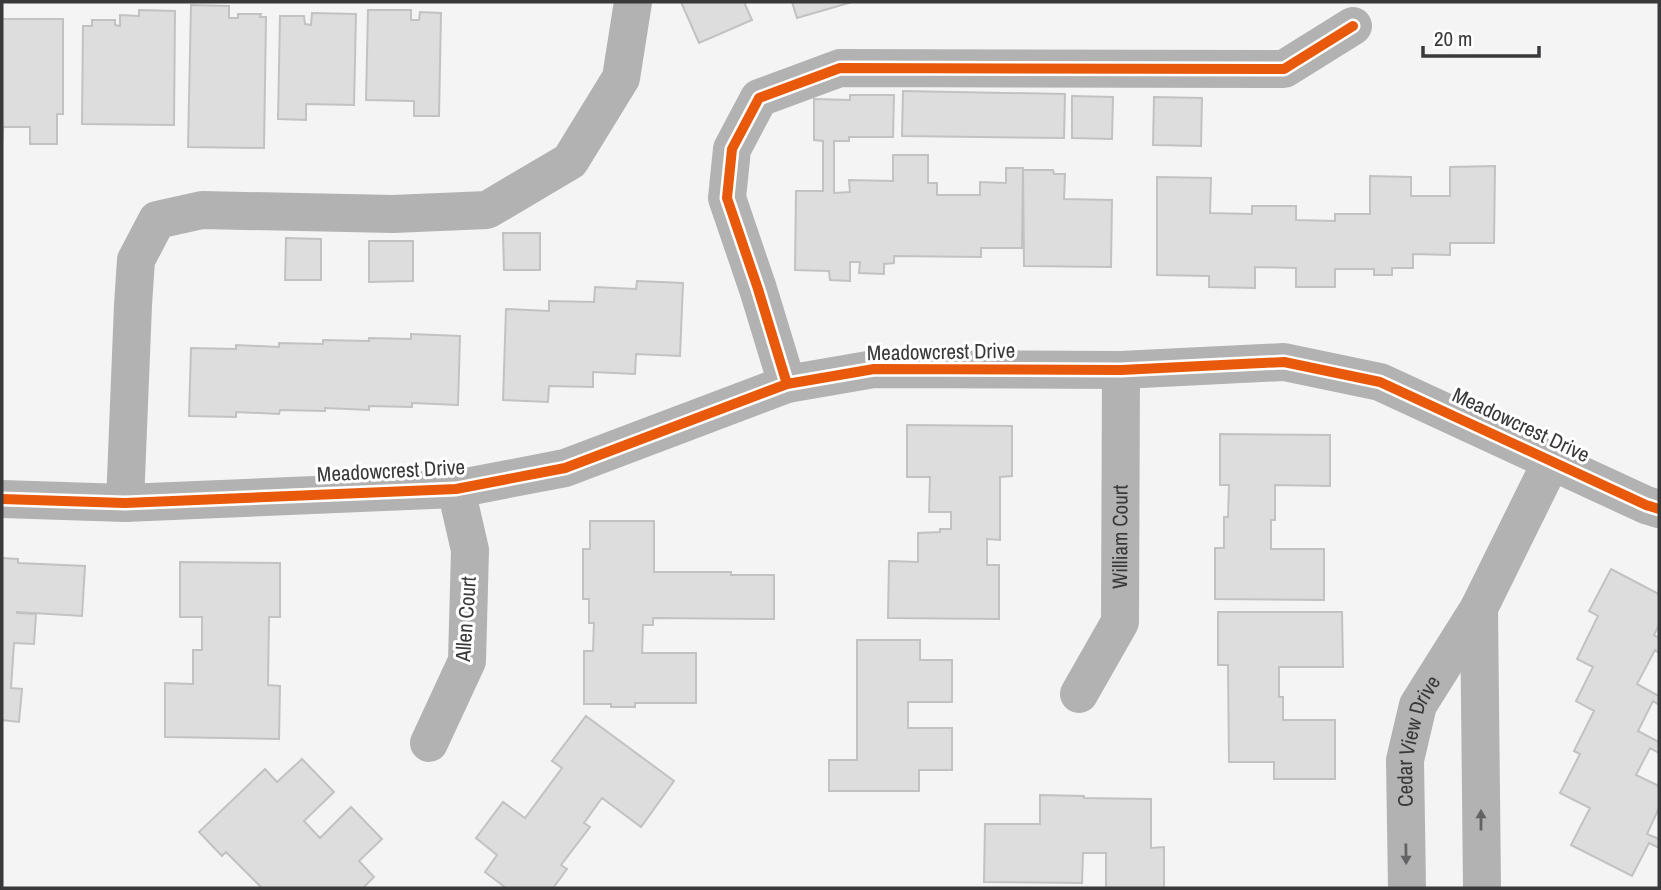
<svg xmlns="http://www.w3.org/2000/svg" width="1661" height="890" viewBox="0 0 1661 890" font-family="'Archivo Narrow',sans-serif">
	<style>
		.building { fill: #ddd; stroke: #c3c2c2; stroke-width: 2 }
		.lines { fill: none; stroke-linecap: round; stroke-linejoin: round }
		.street { stroke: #b2b2b2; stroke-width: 38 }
		.cycleway-casing { stroke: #fff; stroke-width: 15 }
		.cycleway { stroke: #e8590c; stroke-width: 10 }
		.oneway { fill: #636365 }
		.labels { text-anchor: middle; stroke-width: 6; stroke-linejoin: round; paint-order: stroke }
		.street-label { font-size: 21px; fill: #39393b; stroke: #fff }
	</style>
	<rect width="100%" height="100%" fill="#f4f4f5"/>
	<path class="building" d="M681,2H744L752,20L699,43Z
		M792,2H852L797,18Z
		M191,5L229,6V18H238V14H261L260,17H266L264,148L188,147Z
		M139,10L175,11L174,125L82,124L83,26H92V20H115V25L120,26V15L139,16Z
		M368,10H411V20H419L420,12L441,13L439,116H414V101L366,100Z
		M312,13L356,14L354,105L306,104V120L278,119L280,16H304L305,24L311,25Z
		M2,19H63V114H57V144H30V127H3L2,145Z
		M903,91L1065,94L1064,138L902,136Z
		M850,95H894L893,137H849V141H834V193L850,192L849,180L893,181V155H928V183H937V195H980V182L1006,183V168H1023L1022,248H981V257L894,256V263L884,264V274L859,273L860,262H850V281L830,280L829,271L795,270L796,191H823V141L814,140V99L850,100Z
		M1072,96L1113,97L1112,139L1072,138Z
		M1154,97L1202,98L1201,146L1153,145Z
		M1495,166L1494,243H1450V255L1413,254V268H1392V275H1374V269H1335V287H1296V268L1255,267V288L1209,287V276L1157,275V177L1211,178L1210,213L1252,214V206H1296V220L1335,221V214H1370V176L1411,177V196H1450V167Z
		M1023,170H1053L1054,174H1065L1064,199L1112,200L1111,267L1024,266Z
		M503,233H540V270H504Z
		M286,238L321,239V280H285Z
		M369,241H413V281L369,282Z
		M637,281L683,283L680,356L636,354L635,374L593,372V387L549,386L548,402L503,400L506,309L549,311V301L594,302L595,287L636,289Z
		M411,334L460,336L458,405L412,403V407L369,406V410L325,408V411L280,410L279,414L236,412V417L189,416L191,348L236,349V345L279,347V343L323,344V340L369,341V338L411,339Z
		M907,425L1012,426V476L1000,477V540L987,539V565H999V619L888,618L889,561L918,562V533L940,532V529H951V512H929L930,477H907Z
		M1220,434L1330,435V486L1275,485V520H1271V549H1324V600L1215,599V548H1224V517H1228L1229,485H1220Z
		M590,521H654V572H731V575H774V619L653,618V625H643L642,653H696V703H635V707H611V704H584V651H593L594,623H589V599H583V549H590Z
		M2,558L18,559V563L85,566L82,616L17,612V613L36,614L34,644L14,643L11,688L22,689L19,722L2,720Z
		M180,562L280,563V617H269L268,685L280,686L279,739L165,737V683L193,684V650H202V617H180Z
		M1611,569L1659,594V625L1654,635L1659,638V653L1655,650L1637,684L1659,696V705L1653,701L1638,731L1659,742V753L1650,748L1636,775L1659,786V808L1647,834L1659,839V848L1649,843L1632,876L1571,845L1590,808L1560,793L1580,754L1574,751L1594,711L1576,701L1593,667L1577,659L1598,616L1589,611Z
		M1218,612H1342L1343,667H1279V697H1283V720H1335V779H1274V762H1229L1228,665H1218Z
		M857,640H920V660H952V702H908V728H952V770H919V791H829V760H857Z
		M586,716L674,781L641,827L602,798L584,823L590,827L561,865L567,869L553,888H506L485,872L497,855L476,838L503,802L525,818L562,768L552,761Z
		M302,759L334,792L304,821L320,838L351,807L382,839L359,861L374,877L363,888H262L226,852L222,856L199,832L265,769L277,782Z
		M1040,795L1084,796V798L1151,799V848L1164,847V888H1106V853H1083L1082,883L984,882L985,824H1040Z"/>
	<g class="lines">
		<g class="street">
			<path d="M787,384L758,289L727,198L732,149L759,98L840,68L1284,69L1353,26"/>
			<path d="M2,499L125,503L456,489L565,468L787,384L874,369L1121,370L1284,362L1380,382L1646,505L1659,509"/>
			<path d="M125,503L133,305L136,260L157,220L202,210L393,214L487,210L570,161L621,78L633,2"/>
			<path d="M1479,608L1482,888"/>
			<path id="s1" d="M1079,694L1120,622L1121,370"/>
			<path d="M429,743L467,661L470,550L456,489"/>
			<path id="s2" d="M1407,888L1405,760L1418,705L1479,608L1552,460"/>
		</g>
		<g class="cycleway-casing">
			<path id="cycleway" d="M787,384L758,289L727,198L732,149L759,98L840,68L1284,69L1353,26
				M2,499L125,503L456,489L565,468L787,384L874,369L1121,370L1284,362L1380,382L1646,505L1659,509"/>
		</g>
		<use href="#cycleway" class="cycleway"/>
	</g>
	<defs><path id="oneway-solid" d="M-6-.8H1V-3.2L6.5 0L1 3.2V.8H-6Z" transform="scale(1.75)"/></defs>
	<g class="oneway">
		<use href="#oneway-solid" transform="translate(1481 820) rotate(-90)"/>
		<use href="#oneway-solid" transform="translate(1406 854) rotate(89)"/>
	</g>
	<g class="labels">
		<g class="street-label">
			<text transform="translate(941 352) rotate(-1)" y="7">Meadowcrest Drive</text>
			<text transform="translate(1521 425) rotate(25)" y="7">Meadowcrest Drive</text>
			<text transform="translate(391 471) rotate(-3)" y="7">Meadowcrest Drive</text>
			<text dy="7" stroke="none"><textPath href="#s1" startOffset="168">William Court</textPath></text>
			<text transform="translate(466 619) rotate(-86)" y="7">Allen Court</text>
			<text dy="7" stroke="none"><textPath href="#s2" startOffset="149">Cedar View Drive</textPath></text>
		</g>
	</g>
	<rect width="1661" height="890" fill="none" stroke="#39393b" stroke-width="7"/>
	<path d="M1423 46v10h116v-10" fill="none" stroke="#39393b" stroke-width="3.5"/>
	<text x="1434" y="46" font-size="21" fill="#39393b" stroke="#ffffff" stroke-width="5" paint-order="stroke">20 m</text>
</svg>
